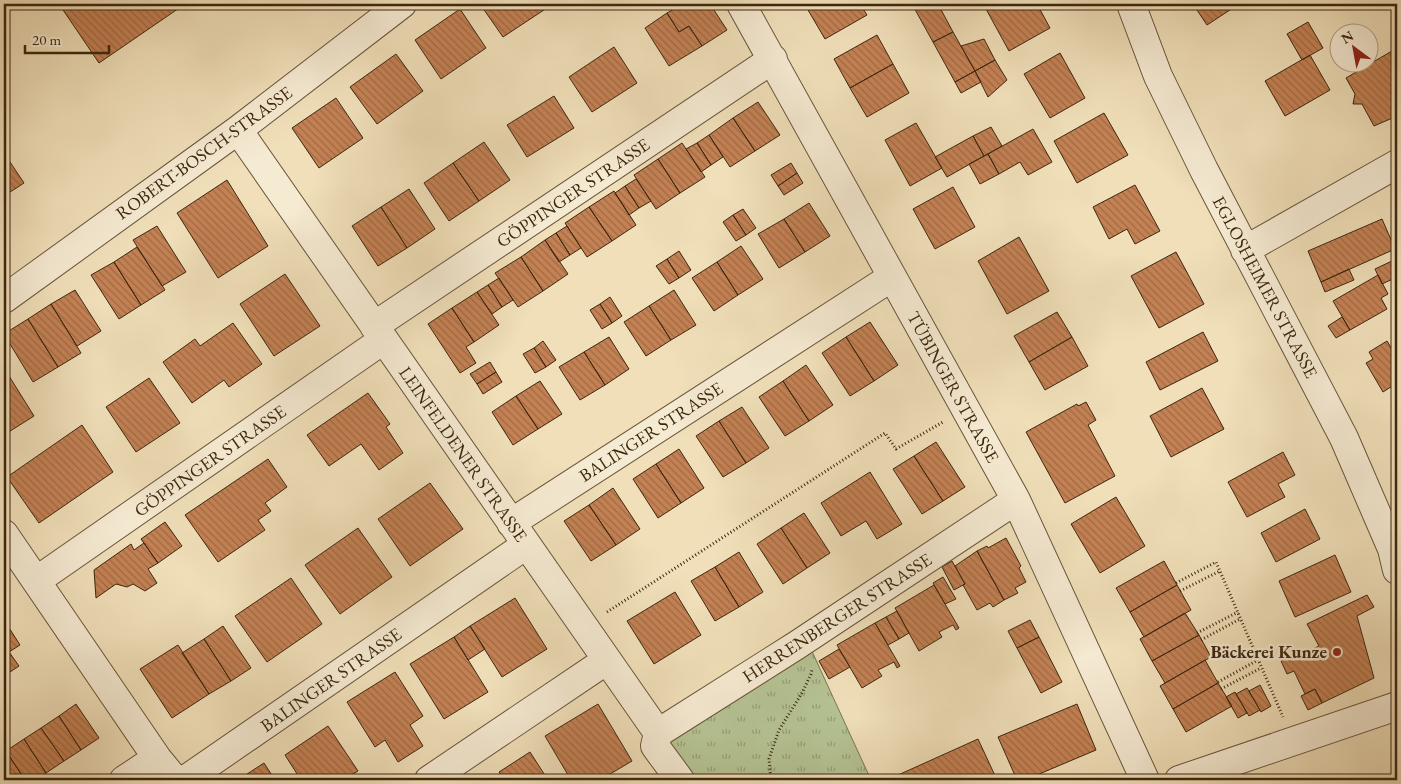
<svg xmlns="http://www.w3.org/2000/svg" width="1401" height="784" viewBox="0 0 1401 784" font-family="'EB Garamond',serif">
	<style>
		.park { fill: url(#park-tufts); stroke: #787551 }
		.building { fill: url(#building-back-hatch); stroke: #3c270f }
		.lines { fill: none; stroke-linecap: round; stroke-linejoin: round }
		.minor-casing { stroke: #69553a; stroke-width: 30 }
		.path { stroke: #3c270f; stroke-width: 3; stroke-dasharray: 1 2.5; stroke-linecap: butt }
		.minor { stroke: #f5ead2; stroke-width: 28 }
		.poi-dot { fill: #8f2418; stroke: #f5ead2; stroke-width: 2 }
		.labels { text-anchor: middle; stroke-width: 5; stroke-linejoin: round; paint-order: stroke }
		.street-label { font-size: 18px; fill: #3c270f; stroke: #f5ead2 }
		.poi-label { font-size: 18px; font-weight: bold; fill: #3c270f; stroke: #f5ead2; text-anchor: end }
	</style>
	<defs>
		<pattern id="park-tufts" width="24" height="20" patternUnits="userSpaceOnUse" patternTransform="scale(1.25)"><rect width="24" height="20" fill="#b5c393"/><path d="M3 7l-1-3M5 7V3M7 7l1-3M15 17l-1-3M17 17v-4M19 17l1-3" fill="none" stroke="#949e76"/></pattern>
		<pattern id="building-back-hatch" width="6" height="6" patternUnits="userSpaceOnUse" patternTransform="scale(1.25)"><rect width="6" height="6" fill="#c48154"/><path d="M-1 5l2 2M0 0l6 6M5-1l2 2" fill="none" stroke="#a06a44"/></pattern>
	</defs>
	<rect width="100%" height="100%" fill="#f0dfb9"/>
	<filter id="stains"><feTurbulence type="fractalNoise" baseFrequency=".004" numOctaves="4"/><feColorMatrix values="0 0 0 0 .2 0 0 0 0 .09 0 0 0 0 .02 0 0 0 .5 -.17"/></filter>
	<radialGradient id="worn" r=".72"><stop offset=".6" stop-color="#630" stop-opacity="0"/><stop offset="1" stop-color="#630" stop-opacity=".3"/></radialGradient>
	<path class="park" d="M810,647L871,780H694L664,738Z"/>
	<path class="building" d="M59,4H185L99,63Z
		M480,4H553L503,37Z
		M683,4H710L727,30L702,46L689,26L679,32L667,13Z
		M804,4H819L808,10Z
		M819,4H860L867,15L825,39L808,10Z
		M912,4H938L953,32L933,42Z
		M996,4H1037L1050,28L1009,51L986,9Z
		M1193,4H1239L1207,25Z
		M460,9L486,48L441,79L415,40Z
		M667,13L679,32L689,26L702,46L669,66L645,28Z
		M1308,22L1323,48L1302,60L1287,34Z
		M953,32L975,71L955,82L933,42Z
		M877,35L893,64L850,88L834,59Z
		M984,39L995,60L975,71L961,46Z
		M614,47L637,83L592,112L569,77Z
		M1397,48V116L1374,126L1362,104H1353L1355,94L1346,78Z
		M1060,53L1085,98L1050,118L1024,74Z
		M396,54L423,91L377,124L350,87Z
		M1310,55L1330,90L1285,116L1265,81Z
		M995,60L1007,80L988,97L975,71Z
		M893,64L909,93L867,117L850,88Z
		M975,71L981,82L961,93L955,82Z
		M554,96L574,128L527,157L507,125Z
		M336,98L363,138L319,168L292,128Z
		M758,102L780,135L755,151L733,118Z
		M1104,113L1128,155L1077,183L1054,141Z
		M733,118L755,151L730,167L709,135Z
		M916,123L942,168L910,186L885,140Z
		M991,127L1002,146L984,156L973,136Z
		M1033,129L1052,162L1028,175L1020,162L999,174L988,154Z
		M709,135L723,157L711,165L697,143Z
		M973,136L984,156L947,177L935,157Z
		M484,142L510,180L479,201L453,163Z
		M682,143L705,177L680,193L658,159Z
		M697,143L711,165L701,172L686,149Z
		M4,153L24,183L4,196Z
		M988,154L999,174L980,184L969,164Z
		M658,159L680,193L656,209L634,175Z
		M453,163L479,201L449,221L424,183Z
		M791,163L797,173L778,186L771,175Z
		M797,173L803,183L784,195L778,186Z
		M636,179L651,201L639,208L625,186Z
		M227,180L268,246L218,278L177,213Z
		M1135,185L1160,231L1135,244L1127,229L1109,239L1093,207Z
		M625,186L639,208L629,215L615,193Z
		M953,187L975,227L935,249L913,209Z
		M409,189L435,229L407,248L381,207Z
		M614,191L636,225L612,241L589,207Z
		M809,203L830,236L805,252L784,219Z
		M381,207L407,248L378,266L352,226Z
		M589,207L612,241L587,257L565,223Z
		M743,209L756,228L746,235L733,215Z
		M733,215L746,235L736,241L723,222Z
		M784,219L805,252L779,268L758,234Z
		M1382,219L1395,249L1321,282L1308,251Z
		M157,226L186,272L162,286L133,240Z
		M567,226L581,248L570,255L556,233Z
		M556,233L570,255L559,262L545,240Z
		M1019,237L1049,291L1007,314L978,261Z
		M545,240L568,274L543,291L521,257Z
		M741,246L763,279L738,295L717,262Z
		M137,247L165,290L141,305L114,262Z
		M679,251L691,270L679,278L667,259Z
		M1176,252L1204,304L1159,328L1131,276Z
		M521,257L543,291L518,307L495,273Z
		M667,259L679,278L669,284L656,266Z
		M1394,260L1397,267V277L1382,284L1375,269Z
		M114,262L141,305L119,319L91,275Z
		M717,262L738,295L714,311L692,278Z
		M1349,269L1354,280L1325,292L1321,282Z
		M285,274L320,326L274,356L240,304Z
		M1378,275L1388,294L1381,298L1387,309L1350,330L1333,301Z
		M499,278L513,300L502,307L488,285Z
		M488,285L502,307L492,314L477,292Z
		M75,290L101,331L77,346L51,304Z
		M674,290L696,325L671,340L649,306Z
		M477,292L499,325L474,342L452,308Z
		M610,297L622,316L612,323L600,304Z
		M51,304L81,353L58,367L28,319Z
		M600,304L612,323L602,329L590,310Z
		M649,306L671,340L646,356L624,322Z
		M452,308L474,342L466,347L476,363L460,373L428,324Z
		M1057,312L1072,337L1029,362L1014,336Z
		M1342,317L1350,330L1336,338L1328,326Z
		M28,319L58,367L33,382L4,334Z
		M870,322L898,365L874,381L846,337Z
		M233,323L262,364L229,387L224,380L192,403L163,362L195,339L200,346Z
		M1203,332L1218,361L1160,390L1146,362Z
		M609,337L629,369L605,385L584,352Z
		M846,337L874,381L850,396L822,353Z
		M1072,337L1088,366L1045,390L1029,362Z
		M543,341L556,360L546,367L534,348Z
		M1387,341L1396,356L1397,354V383L1383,392L1366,363L1373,359L1369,352Z
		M534,348L546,367L535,373L523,354Z
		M584,352L605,385L580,400L559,367Z
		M490,362L496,372L477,384L470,374Z
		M806,365L833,405L809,421L783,381Z
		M4,368L34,416L4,435Z
		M496,372L502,382L483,394L477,384Z
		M149,378L180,423L136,452L106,407Z
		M540,381L562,414L538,429L516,396Z
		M783,381L809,421L785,436L759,397Z
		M1202,388L1224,429L1171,457L1150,416Z
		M368,393L390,424L386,427L403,453L379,470L361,444L329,466L307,435Z
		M516,396L538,429L513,445L492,412Z
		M1086,402L1096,420L1088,425L1115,476L1065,503L1026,432L1077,404L1078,406Z
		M742,407L769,448L746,463L719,421Z
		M719,421L746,463L723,477L696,436Z
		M82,425L113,472L39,523L7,477Z
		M936,442L965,487L943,501L914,456Z
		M679,449L704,488L681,503L656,464Z
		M1283,452L1295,475L1278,484L1285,497L1247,517L1228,482Z
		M914,456L943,501L922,514L893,469Z
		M268,459L287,487L265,503L271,511L258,520L265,530L218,562L185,515Z
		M656,464L681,503L658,518L633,479Z
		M870,472L902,524L877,539L866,521L841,536L821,503Z
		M430,483L463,529L410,566L378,519Z
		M613,488L640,529L616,545L589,505Z
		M1116,497L1145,546L1100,573L1071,524Z
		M589,505L616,545L591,561L564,521Z
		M1305,509L1320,539L1276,562L1261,533Z
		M804,513L830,553L807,568L781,528Z
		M165,522L182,546L158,563L141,539Z
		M358,528L392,577L340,614L305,565Z
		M781,528L807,568L783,584L757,544Z
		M1006,538L1021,566L1019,568L1026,582L1015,588L1018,593L1004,600L977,551L987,546L988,548Z
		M144,543L158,563L148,569L157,583L145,591L133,584L127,587L116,584L96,598L94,570L131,544L134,550Z
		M977,551L1004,600L993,607L990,603L977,610L963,585L965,584L955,566Z
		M739,552L763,592L739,607L715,567Z
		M1335,555L1351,592L1295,617L1279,581Z
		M952,561L965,584L954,590L942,567Z
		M1164,561L1177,585L1130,612L1116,588Z
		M715,567L739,607L715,621L691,581Z
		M943,577L956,599L945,604L933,583Z
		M291,578L322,624L267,662L235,616Z
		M934,585L959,628L956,630L953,625L939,632L942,637L919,651L895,608Z
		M1177,585L1191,610L1144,637L1130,612Z
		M675,592L701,635L654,664L627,621Z
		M1367,595L1374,607L1357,616L1374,678L1322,703L1315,689L1305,694L1294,671L1287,674L1281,661L1288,658L1289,661L1319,646L1307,624Z
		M515,598L547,649L502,677L470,626Z
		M897,611L909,633L899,639L886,617Z
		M1185,613L1199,635L1152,661L1140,639Z
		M886,617L899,639L888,645L875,623Z
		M4,620L20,645L9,652L19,666L4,676Z
		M1030,620L1039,637L1017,648L1008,631Z
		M875,623L900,666L897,668L894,662L878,670L882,676L862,688L837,645Z
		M223,626L251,668L231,681L204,639Z
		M470,626L485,649L468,660L454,637Z
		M1199,635L1211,657L1165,683L1152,661Z
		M454,637L488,692L444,719L410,664Z
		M1039,637L1062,682L1041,693L1017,648Z
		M204,639L231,681L209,694L182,653Z
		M178,645L209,694L172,718L140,669Z
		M839,649L850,667L829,679L819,661Z
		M1205,660L1218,683L1173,709L1160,686Z
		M395,672L423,716L410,725L423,746L398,762L385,740L375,747L347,702Z
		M1218,683L1232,706L1186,732L1173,709Z
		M1260,685L1271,706L1261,712L1249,691Z
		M1247,688L1260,710L1249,716L1236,694Z
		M1315,689L1322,703L1308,710L1301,696Z
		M1235,692L1247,713L1238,718L1226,697Z
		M76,704L99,738L81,750L59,716Z
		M598,704L632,761L600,780H571L545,736Z
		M1077,704L1096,750L1025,780H1017L998,737Z
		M59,716L81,750L64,761L41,728Z
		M328,726L358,771L343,780H301L285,755Z
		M41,728L64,761L46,773L24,739Z
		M24,739L46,773L35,780H25L6,751Z
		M978,739L997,780H887Z
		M6,751L25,780H4V752Z
		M530,752L548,780H504L499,772Z
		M264,763L275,780H238Z"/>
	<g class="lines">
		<g class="minor-casing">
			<path id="minor" d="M741,4L1016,500L1145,780
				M1131,4L1158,76L1204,170L1344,438L1392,549L1397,570
				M238,130L658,733L655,746L680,780
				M1245,250L1397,164
				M4,299L238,130L402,4
				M374,326L773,59
				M511,523L892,277
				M4,534L157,758L175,780
				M36,581L383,340
				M658,733L797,645L1016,500
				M124,780L157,758
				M185,780L526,545
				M429,780L607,660
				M1179,780L1397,706"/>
		</g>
		<path class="path" d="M1176,583L1216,562L1283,717
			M1180,591L1220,571
			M607,612L885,433L896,449L943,422
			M1197,633L1238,612
			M1201,640L1240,619
			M1218,682L1258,660
			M1221,689L1261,668
			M771,780L769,759L779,730L802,693L811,674L812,669"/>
		<use href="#minor" class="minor"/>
	</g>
	<circle class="poi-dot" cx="1337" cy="652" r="5"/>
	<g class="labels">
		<g class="street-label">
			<text transform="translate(204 153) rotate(-36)" y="6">ROBERT-BOSCH-STRASSE</text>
			<text transform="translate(573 193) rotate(-34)" y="6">GÖPPINGER STRASSE</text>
			<text transform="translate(1265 287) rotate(62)" y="6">EGLOSHEIMER STRASSE</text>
			<text transform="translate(953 387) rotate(61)" y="6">TÜBINGER STRASSE</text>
			<text transform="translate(651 432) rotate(-33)" y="6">BALINGER STRASSE</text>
			<text transform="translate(463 454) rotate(55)" y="6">LEINFELDENER STRASSE</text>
			<text transform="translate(210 461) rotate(-35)" y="6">GÖPPINGER STRASSE</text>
			<text transform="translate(837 618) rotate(-33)" y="6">HERRENBERGER STRASSE</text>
			<text transform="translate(331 680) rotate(-35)" y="6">BALINGER STRASSE</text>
		</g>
		<g class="poi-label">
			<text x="1327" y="658">Bäckerei Kunze</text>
		</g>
	</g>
	<rect width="1401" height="784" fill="none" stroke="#f0dfb9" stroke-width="20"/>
	<rect x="5" y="5" width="1391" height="774" fill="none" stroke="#3c270f" stroke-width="2.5"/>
	<rect x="10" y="10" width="1381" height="764" fill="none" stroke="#3c270f"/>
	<g transform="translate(1354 48) rotate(328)"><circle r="24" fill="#f5ead2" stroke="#ab9c84"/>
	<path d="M0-4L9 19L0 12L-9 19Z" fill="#8f2418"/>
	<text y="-8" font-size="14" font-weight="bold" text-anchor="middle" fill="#3c270f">N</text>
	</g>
	<path d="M25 45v8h84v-8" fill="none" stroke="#3c270f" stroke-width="2.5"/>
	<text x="32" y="45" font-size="15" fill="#3c270f" stroke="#f5ead2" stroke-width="4" paint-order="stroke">20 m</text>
	<rect width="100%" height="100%" filter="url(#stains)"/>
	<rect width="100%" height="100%" fill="url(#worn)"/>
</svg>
